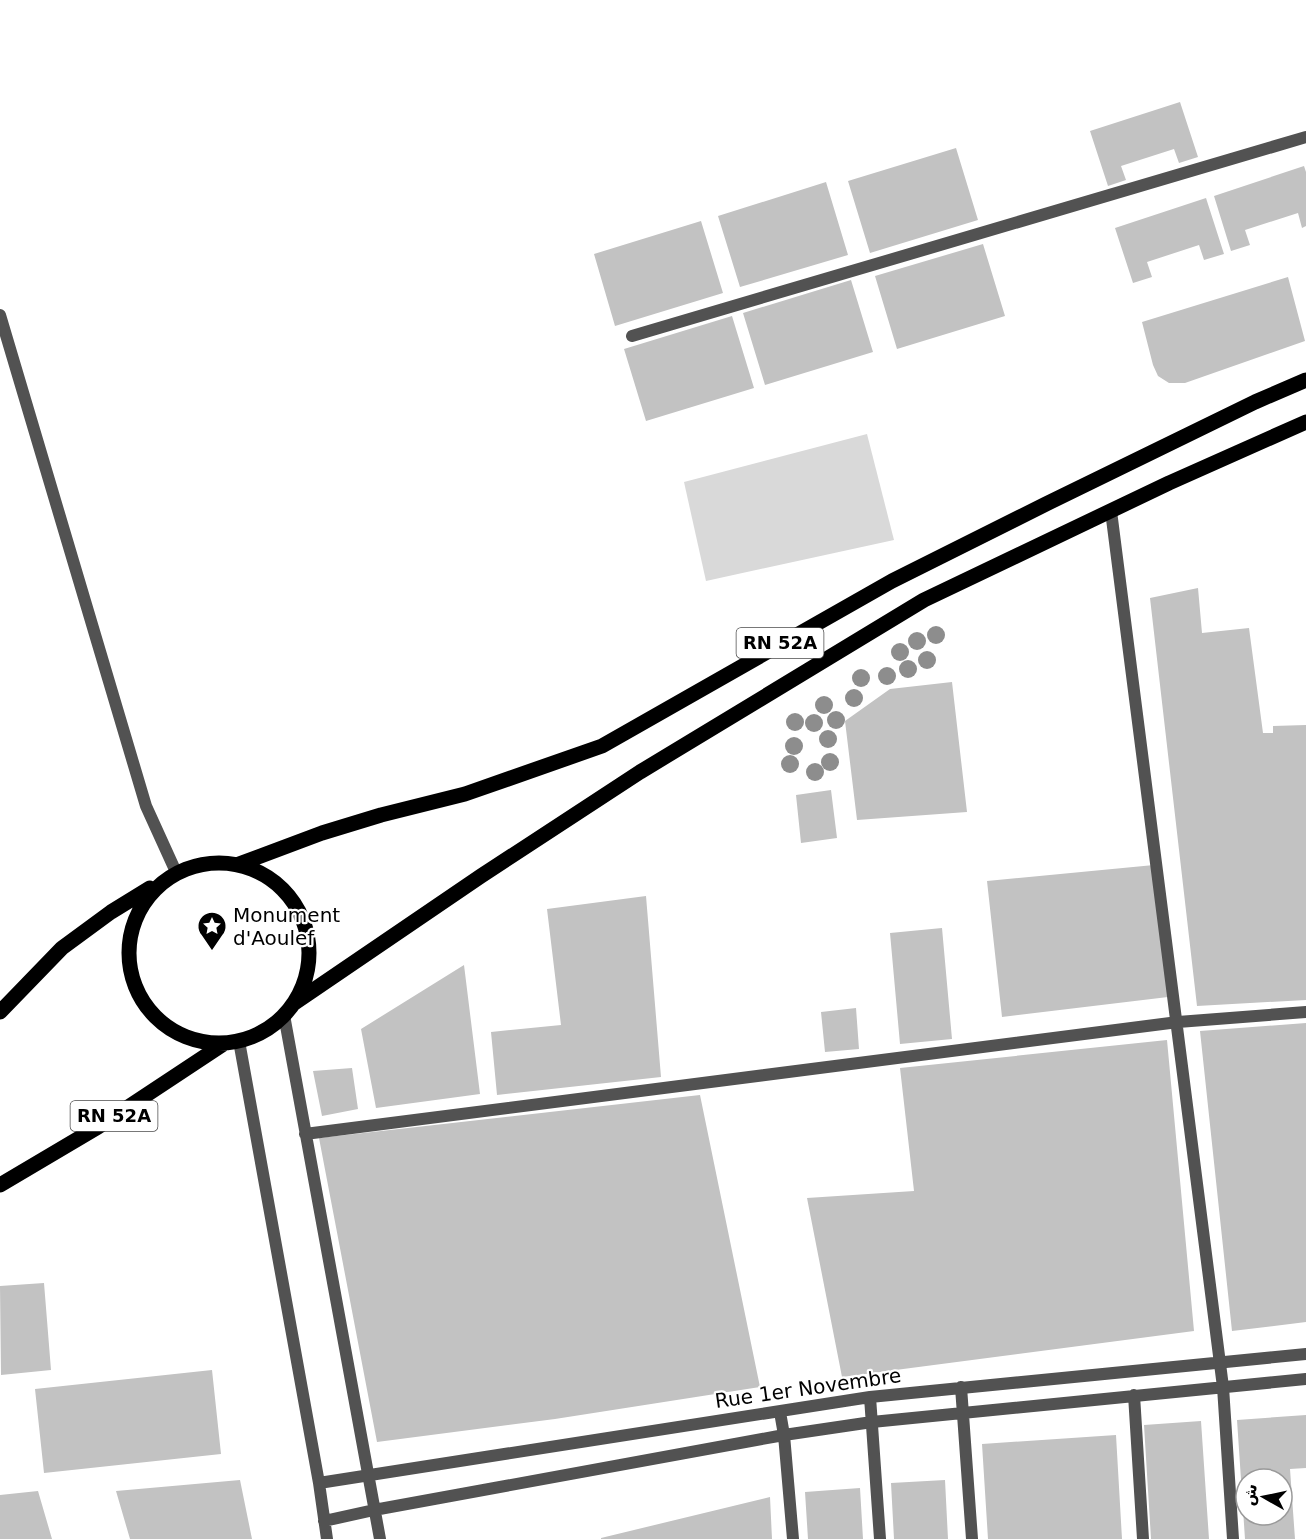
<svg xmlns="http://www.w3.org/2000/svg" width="1306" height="1539" viewBox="0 0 1306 1539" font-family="'DejaVu Sans','Noto Sans Arabic',sans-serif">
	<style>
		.green { fill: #d9d9d9 }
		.building { fill: #c2c2c2; fill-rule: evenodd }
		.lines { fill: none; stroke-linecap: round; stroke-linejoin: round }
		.lane { stroke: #525252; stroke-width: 12 }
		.street { stroke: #525252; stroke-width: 12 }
		.primary { stroke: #000; stroke-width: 15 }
		.tree { fill: #8d8d8d }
		.labels { text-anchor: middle; stroke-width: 4.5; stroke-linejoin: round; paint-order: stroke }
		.shield { fill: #fff; stroke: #4c4c4c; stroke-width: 1.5 }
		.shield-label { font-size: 18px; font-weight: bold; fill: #000 }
		.poi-label { font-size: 20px; fill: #000; stroke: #fff; text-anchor: start }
		.street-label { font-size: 20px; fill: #000; stroke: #fff }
	</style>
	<rect width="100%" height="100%" fill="#fff"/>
	<path class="green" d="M867,434L894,540L706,581L684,482Z"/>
	<path class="building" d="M1180,102L1198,157L1179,163L1174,149L1121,166L1126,180L1108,186L1090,131Z
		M956,148L978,220L870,253L848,181Z
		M1304,166L1306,172V226L1302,228L1298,213L1245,230L1250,245L1231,251L1214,196Z
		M826,182L848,255L740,287L718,216Z
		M1206,198L1224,254L1204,260L1199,245L1147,262L1152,277L1133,283L1115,228Z
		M701,221L723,293L615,326L594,254Z
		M983,244L1005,316L897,349L875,276Z
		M1288,277L1305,341L1185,383H1169L1158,376L1153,365L1142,322Z
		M851,280L873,352L765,385L743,313Z
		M732,316L754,388L646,421L624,349Z
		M1198,588L1202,633L1249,628L1263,733H1273V726L1306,725V1000L1197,1006L1150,598Z
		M952,682L967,812L857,820L845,721L890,689Z
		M831,790L837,838L801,843L796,795Z
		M1154,865L1168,997L1002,1017L987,881Z
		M646,896L661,1077L497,1095L491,1032L561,1025L547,909Z
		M942,928L952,1039L900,1044L890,933Z
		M464,965L480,1094L376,1108L361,1029Z
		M856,1008L859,1049L825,1052L821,1012Z
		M1306,1023V1322L1232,1331L1200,1031Z
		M1167,1040L1194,1331L842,1377L807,1198L914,1191L900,1068Z
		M352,1068L358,1109L322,1116L313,1071Z
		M700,1095L760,1387L555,1419L377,1442L319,1138Z
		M44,1283L51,1370L1,1375L0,1286Z
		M212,1370L221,1454L44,1473L35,1389Z
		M1306,1415V1468L1290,1469L1295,1539H1245L1237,1420ZM1246,1479H1282V1515H1246Z
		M1201,1421L1209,1539H1151L1144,1425Z
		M1116,1435L1122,1539H988L982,1444Z
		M240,1480L252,1539H130L116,1491Z
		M945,1480L948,1539H894L891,1483Z
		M860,1488L863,1539H808L805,1492Z
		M38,1491L52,1539H0V1495Z
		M770,1497L772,1539H601V1538Z"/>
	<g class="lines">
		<path class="lane" d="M632,336L1306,137"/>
		<path class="street" d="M0,315L146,806L176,872
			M1111,511L1223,1387L1233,1539
			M284,1015L380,1539
			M239,1041L319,1483L327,1539
			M305,1134L1178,1022L1306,1012
			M961,1387L972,1539
			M1134,1395L1143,1539
			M870,1397L880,1539
			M780,1412L784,1435L793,1539
			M319,1483L870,1397L1306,1354
			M324,1521L374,1510L784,1435L872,1422L1306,1379"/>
		<path class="primary" d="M129 953a90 90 0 1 1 180 0a90 90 0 1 1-180 0Z
			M239,864L322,833L381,815L465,794L602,746L892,581L1046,504L1255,402L1306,380
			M293,1004L481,876L640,772L924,600L1169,483L1306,422
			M0,1012L62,948L111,912L150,888
			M0,1185L98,1127L225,1043"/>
	</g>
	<g class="tree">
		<circle cx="936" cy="635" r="9"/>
		<circle cx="917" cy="641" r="9"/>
		<circle cx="900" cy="652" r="9"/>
		<circle cx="927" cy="660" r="9"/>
		<circle cx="908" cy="669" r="9"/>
		<circle cx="887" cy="676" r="9"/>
		<circle cx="861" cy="678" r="9"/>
		<circle cx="854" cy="698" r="9"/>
		<circle cx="824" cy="705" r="9"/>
		<circle cx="836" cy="720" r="9"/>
		<circle cx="795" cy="722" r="9"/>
		<circle cx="814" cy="723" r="9"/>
		<circle cx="828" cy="739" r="9"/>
		<circle cx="794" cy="746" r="9"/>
		<circle cx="830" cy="762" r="9"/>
		<circle cx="790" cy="764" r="9"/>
		<circle cx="815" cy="772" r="9"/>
	</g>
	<defs>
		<g id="sight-pin" transform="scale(1.5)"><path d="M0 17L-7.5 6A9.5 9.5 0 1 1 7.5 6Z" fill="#000" stroke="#fff"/><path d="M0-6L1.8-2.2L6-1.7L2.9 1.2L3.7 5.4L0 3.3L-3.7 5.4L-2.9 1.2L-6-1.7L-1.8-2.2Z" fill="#fff"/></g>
	</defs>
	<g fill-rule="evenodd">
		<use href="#sight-pin" x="212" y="926"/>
	</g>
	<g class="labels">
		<g class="shield">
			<rect x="736.5" y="628" width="87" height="30" rx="4.5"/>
			<rect x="70.5" y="1101" width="87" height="30" rx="4.5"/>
		</g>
		<g class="shield-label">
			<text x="780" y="649">RN 52A</text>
			<text x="114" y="1122">RN 52A</text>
		</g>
		<g class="poi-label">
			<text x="233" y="922">Monument<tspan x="233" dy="23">d'Aoulef</tspan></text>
		</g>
		<g class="street-label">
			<text transform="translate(808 1388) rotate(-8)" y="7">Rue 1er Novembre</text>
		</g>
	</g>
	<g transform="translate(1264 1497) rotate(279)"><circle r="28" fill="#ffffff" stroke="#999999" stroke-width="1.5"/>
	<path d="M0-4.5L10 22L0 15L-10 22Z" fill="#000000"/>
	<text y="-9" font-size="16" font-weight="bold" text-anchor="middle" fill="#000000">ش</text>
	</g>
</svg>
